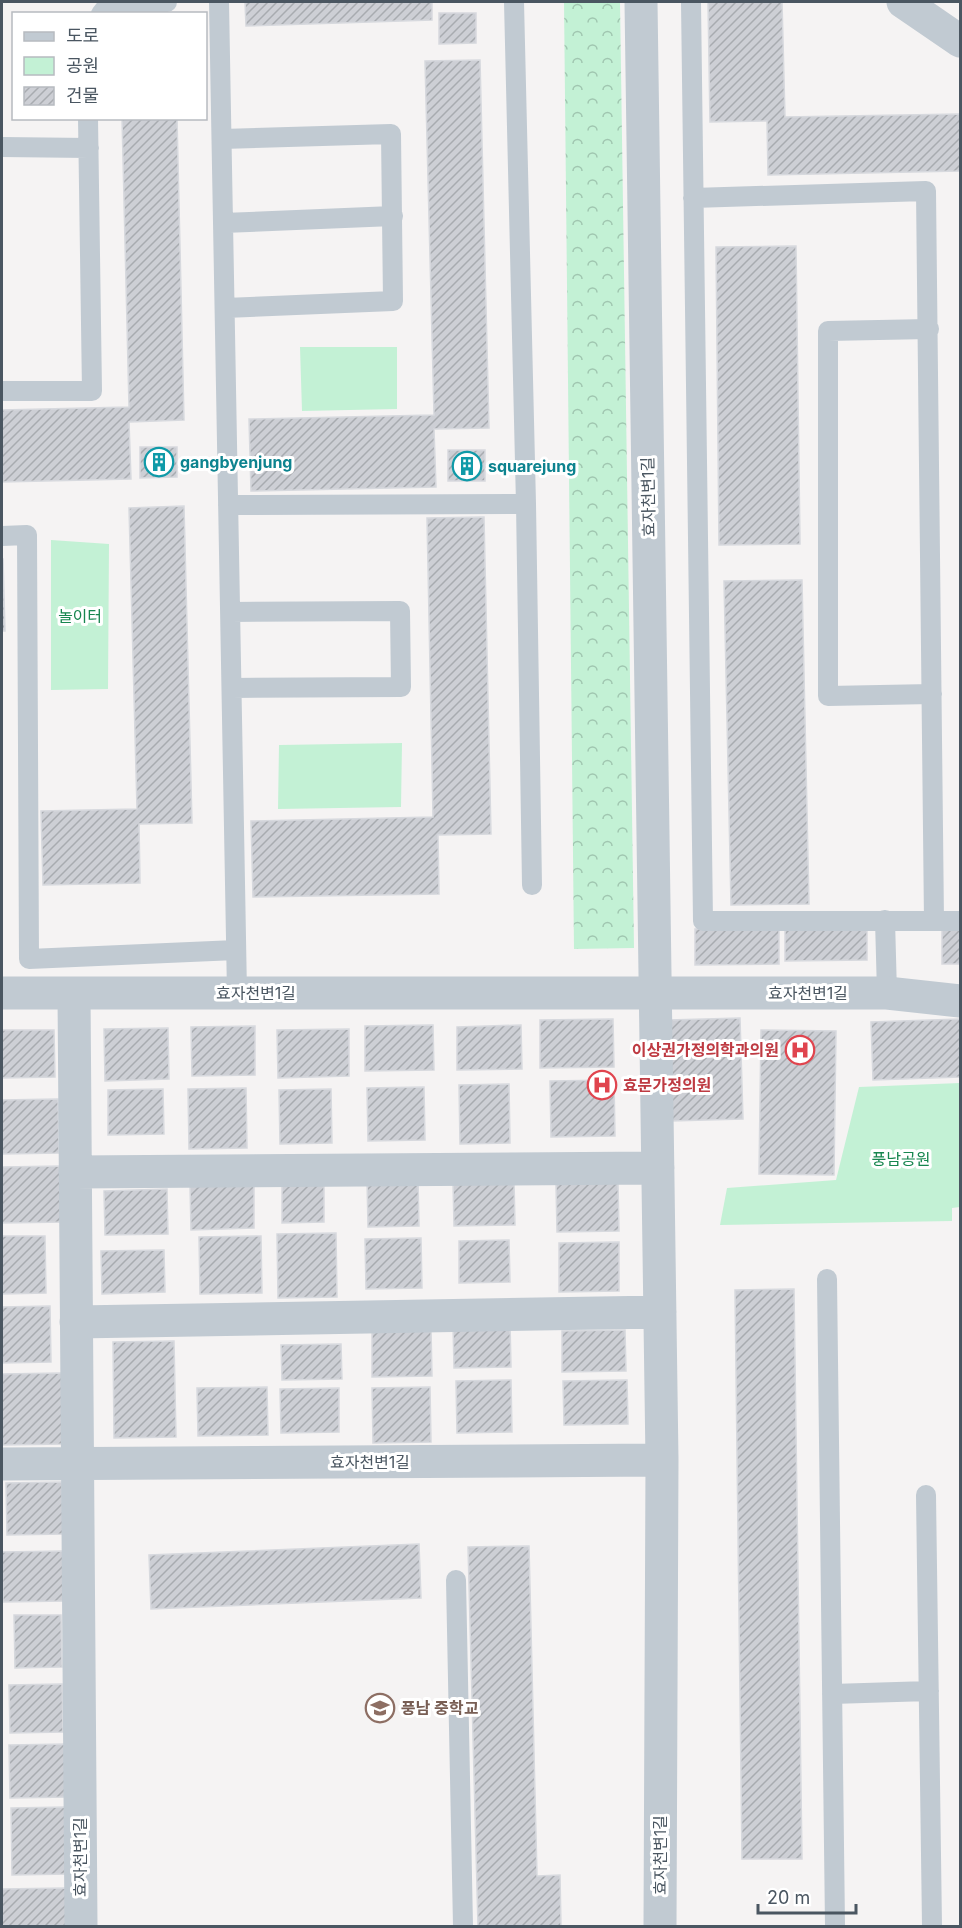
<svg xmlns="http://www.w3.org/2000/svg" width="962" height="1928" viewBox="0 0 962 1928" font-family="Inter,'Noto Sans KR',sans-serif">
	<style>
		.forest { fill: url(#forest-crowns) }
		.park { fill: #c3f1d5 }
		.building { fill: url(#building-hatch); stroke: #d7d9de; stroke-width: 1.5 }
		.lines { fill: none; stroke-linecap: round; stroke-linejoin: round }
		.service { stroke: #c1cad2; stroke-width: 20 }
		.minor { stroke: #c1cad2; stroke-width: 33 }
		.tertiary { stroke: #c1cad2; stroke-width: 33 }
		.labels { text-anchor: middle; stroke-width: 6; stroke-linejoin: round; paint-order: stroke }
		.culture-label { font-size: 16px; font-weight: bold; fill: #0d838f; stroke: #fff; text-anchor: start }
		.street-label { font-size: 16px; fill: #4a5661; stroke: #fff }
		.park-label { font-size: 16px; fill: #17864f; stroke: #fff }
		.health-label { font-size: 16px; font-weight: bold; fill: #be3a42; stroke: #fff; text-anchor: end }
		.education-label { font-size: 16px; font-weight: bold; fill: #785e54; stroke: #fff; text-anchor: start }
	</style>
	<defs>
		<pattern id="forest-crowns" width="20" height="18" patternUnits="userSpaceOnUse" patternTransform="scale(1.5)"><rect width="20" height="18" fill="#c3f1d5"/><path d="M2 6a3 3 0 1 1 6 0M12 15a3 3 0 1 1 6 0" fill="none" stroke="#a0c6b0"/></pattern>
		<pattern id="building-hatch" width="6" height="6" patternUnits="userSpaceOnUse" patternTransform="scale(1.5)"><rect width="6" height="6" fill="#cdcfd5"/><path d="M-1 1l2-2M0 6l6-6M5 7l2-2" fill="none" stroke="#a8abb0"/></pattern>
	</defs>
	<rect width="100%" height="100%" fill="#f5f3f3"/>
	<path class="forest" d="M564,2H620L634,948L574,949Z"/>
	<path class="park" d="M300,347H397V409L302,411Z
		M51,540L109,544L108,689L51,690Z
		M402,743L401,807L278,809L279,745Z
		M960,1083V1207L952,1208V1221L720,1225L727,1188L836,1180L859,1087Z"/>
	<path class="building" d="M245,2H432V20L246,26Z
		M708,2H782L785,117L960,114V171L768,175L767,121L710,122Z
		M439,13H476V43L439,44Z
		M480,60L489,428L434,429L436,487L251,491L249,419L434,415L425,61Z
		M122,118H177L184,420L129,422L131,479L2,482V410L129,407Z
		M796,246L800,544L719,545L716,247Z
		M140,447H177V477L140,478Z
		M448,450H485V481H448Z
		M184,506L192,823L139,824L140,883L43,885L41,811L137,809L129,508Z
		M484,517L491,834L438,835L439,894L253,897L251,821L433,817L427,518Z
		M2,559H3L5,631H2Z
		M802,580L809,904L731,905L724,581Z
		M785,926H867V960L785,961Z
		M779,928V964L695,965V929Z
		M942,928H960V964H942Z
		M740,1018L743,1119L671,1121L669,1020Z
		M613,1019L614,1067L540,1068V1020Z
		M960,1019V1077L873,1080L871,1022Z
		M433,1025L434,1070L365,1071V1026Z
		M521,1025L522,1069L457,1070V1027Z
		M255,1026V1075L192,1076L191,1027Z
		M168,1028L169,1079L105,1081L104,1029Z
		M349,1029V1076L278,1078L277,1030Z
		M2,1030H54L55,1077L2,1078Z
		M761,1030L836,1031L834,1175L759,1174Z
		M614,1080L615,1136L551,1137L550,1081Z
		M509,1084L510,1143L460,1144L459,1085Z
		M424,1087L425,1140L368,1141L367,1088Z
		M246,1088L247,1148L189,1149L188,1089Z
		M163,1089L164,1134L108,1135V1090Z
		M331,1089L332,1143L280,1144L279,1090Z
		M58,1099L59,1153L2,1154V1100Z
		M63,1166L64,1222L2,1223V1167Z
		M418,1178L419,1226L368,1227L367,1179Z
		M514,1181L515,1225L454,1226L453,1182Z
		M618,1183L619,1231L557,1232L556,1184Z
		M254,1184V1228L191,1230L190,1185Z
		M282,1185H324V1222L282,1223Z
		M167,1189L168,1234L105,1235L104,1191Z
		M336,1233L337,1297L278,1298L277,1234Z
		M2,1236H45L46,1293L2,1294Z
		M261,1236L262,1293L200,1294L199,1237Z
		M421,1238L422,1288L366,1289L365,1239Z
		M509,1240L510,1282L459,1283V1241Z
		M619,1242V1291L559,1292V1243Z
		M164,1250L165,1292L102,1294L101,1251Z
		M794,1289L802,1859H742L735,1290Z
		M50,1306L51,1362L2,1363V1307Z
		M510,1323L511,1367L454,1368L453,1324Z
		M431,1329L432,1376L372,1377V1330Z
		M625,1330L626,1371L562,1372V1331Z
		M174,1341L176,1437L114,1438L113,1342Z
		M341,1344L342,1379L282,1380L281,1345Z
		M62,1373L63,1444L2,1445V1374Z
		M511,1380L512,1432L457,1433L456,1381Z
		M627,1380L628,1424L564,1425L563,1381Z
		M267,1387L268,1435L198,1436L197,1388Z
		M430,1387L431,1442L373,1443L372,1388Z
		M339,1388V1432L281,1433L280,1389Z
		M62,1482L63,1534L7,1535L6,1483Z
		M419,1544L421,1598L151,1609L149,1555Z
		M529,1546L537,1876L560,1875L561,1926H478L468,1547Z
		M64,1551L65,1601L3,1602L2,1552Z
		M14,1615H61L62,1667L15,1668Z
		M62,1684L63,1732L10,1733L9,1685Z
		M67,1744L68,1797L10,1798L9,1745Z
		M67,1807L68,1874L12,1875L11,1808Z
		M67,1888L68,1926H2V1889Z"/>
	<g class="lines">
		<path class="service" d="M219,2L237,993
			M514,2L526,504L532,885
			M691,2L703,921H960
			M101,14L108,5L167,2
			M222,139L391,134L393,301L225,308
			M2,147L89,148
			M693,198L926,191L934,921
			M223,223L393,216
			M929,329L828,331V696L932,694
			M2,391H92L88,118
			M228,505L526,504
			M2,536L27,535L29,959L236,950
			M231,612L400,611L401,687L232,688
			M885,920L887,993
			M827,1279L835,1926
			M926,1495L932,1926
			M456,1580L463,1926
			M832,1694L929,1691"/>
		<path class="minor" d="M641,2L662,1460L660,1926
			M2,993H887L960,1001
			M74,993L81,1926
			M75,1172L658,1168
			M76,1322L660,1312
			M2,1464L662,1460"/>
		<path class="tertiary" d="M903,2L960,41"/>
	</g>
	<defs>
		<g id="building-ring" transform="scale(1.5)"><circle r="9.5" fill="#fff" stroke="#0f9aa8" stroke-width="1.5"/><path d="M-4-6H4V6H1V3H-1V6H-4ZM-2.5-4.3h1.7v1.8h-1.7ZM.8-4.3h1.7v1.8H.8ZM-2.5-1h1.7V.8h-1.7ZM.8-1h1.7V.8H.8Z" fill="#0f9aa8"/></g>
		<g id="hospital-ring" transform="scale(1.5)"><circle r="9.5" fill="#fff" stroke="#e0444e" stroke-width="1.5"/><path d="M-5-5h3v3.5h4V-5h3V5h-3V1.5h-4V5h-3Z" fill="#e0444e"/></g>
		<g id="school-ring" transform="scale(1.5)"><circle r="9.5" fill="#fff" stroke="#8d6e63" stroke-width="1.5"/><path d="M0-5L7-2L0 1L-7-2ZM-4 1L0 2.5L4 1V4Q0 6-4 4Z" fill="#8d6e63"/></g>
	</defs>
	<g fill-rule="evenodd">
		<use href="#building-ring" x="159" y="462"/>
		<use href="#building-ring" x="467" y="466"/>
		<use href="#hospital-ring" x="800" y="1050"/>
		<use href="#hospital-ring" x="602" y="1085"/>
		<use href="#school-ring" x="380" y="1708"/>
	</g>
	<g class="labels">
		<g class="culture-label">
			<text x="180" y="468">gangbyenjung</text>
			<text x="488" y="472">squarejung</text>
		</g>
		<g class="street-label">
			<text transform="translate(648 497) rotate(-91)" y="6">효자천변1길</text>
			<text x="256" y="999">효자천변1길</text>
			<text x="808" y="999">효자천변1길</text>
			<text x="370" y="1468">효자천변1길</text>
			<text transform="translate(660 1855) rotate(-90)" y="6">효자천변1길</text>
			<text transform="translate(80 1857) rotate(-90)" y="6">효자천변1길</text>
		</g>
		<g class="park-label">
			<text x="80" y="622">놀이터</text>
			<text x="901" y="1165">풍남공원</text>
		</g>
		<g class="health-label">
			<text x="779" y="1056">이상권가정의학과의원</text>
			<text x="623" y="1091" text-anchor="start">효문가정의원</text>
		</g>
		<g class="education-label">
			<text x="401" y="1714">풍남 중학교</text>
		</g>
	</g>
	<rect width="962" height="1928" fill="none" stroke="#4a5661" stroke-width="6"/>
	<rect x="12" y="12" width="195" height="108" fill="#ffffff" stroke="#b7bbc0" stroke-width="1.5"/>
	<rect x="24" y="32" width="30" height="9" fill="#c1cad2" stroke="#b7bbc0" stroke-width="1.5"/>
	<text x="66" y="42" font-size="18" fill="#4a5661">도로</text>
	<rect x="24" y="57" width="30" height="18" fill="#c3f1d5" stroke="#b7bbc0" stroke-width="1.5"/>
	<text x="66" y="72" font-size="18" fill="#4a5661">공원</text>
	<rect x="24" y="87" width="30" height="18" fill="url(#building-hatch)" stroke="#b7bbc0" stroke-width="1.5"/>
	<text x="66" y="102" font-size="18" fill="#4a5661">건물</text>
	<path d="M758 1904v9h98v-9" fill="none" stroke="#4a5661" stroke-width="3"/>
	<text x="767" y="1904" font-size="18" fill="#4a5661" stroke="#ffffff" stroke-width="4.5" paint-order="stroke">20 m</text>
</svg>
